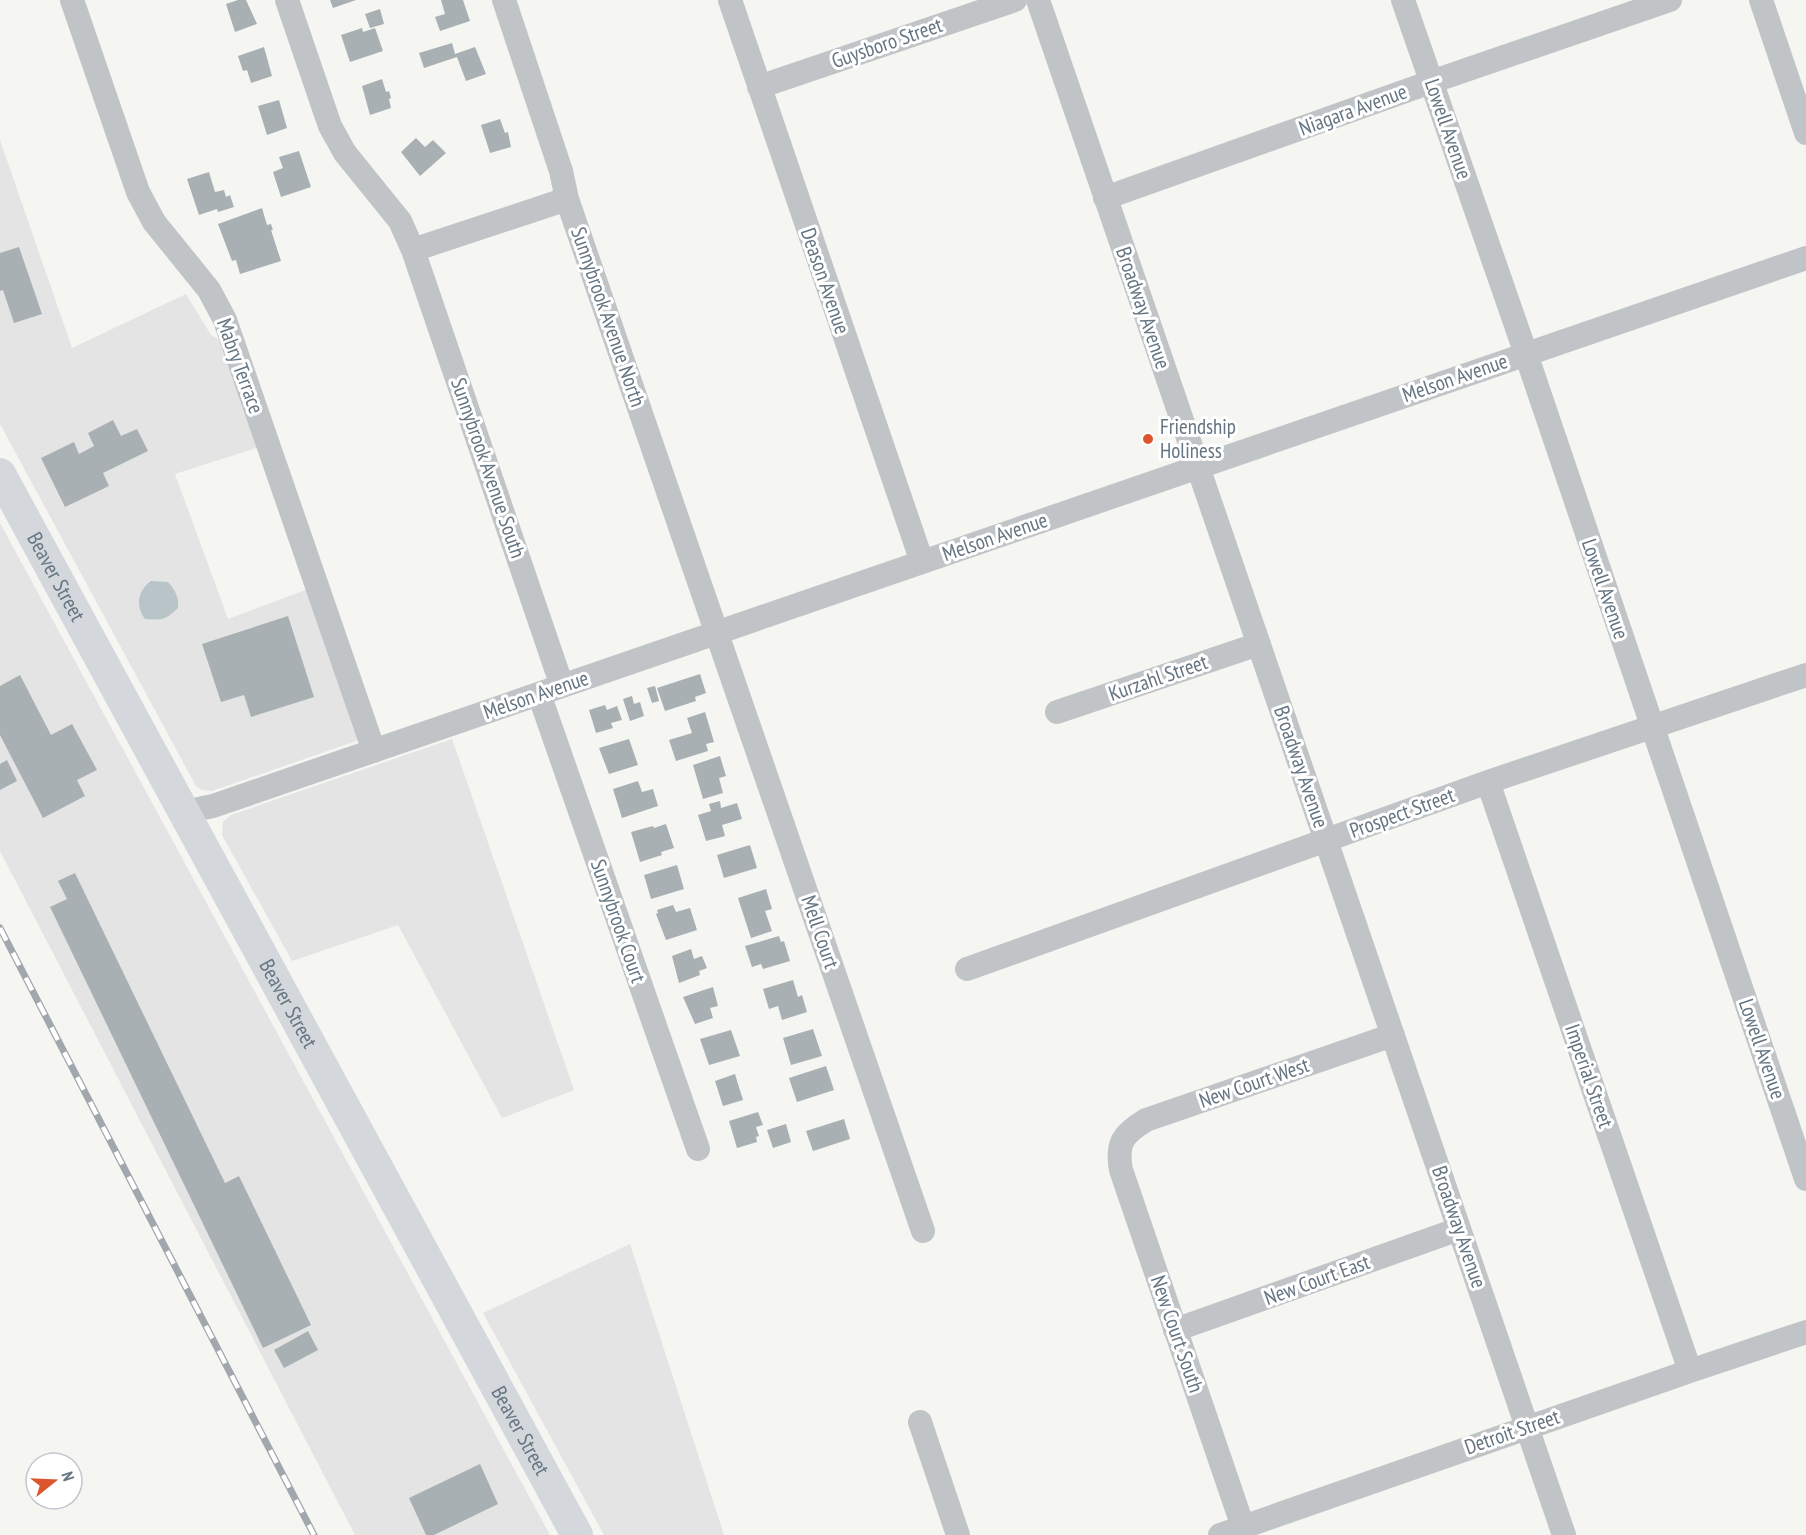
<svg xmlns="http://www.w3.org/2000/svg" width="1806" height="1535" viewBox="0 0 1806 1535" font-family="'PT Sans Narrow',sans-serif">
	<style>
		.built { fill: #e3e4e3 }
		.water { fill: #b8c4c8 }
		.building { fill: #a8b0b4 }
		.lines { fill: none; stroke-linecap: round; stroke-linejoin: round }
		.minor { stroke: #c0c4c7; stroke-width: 24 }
		.major { stroke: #d4d8dc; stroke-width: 32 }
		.rail-casing { stroke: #a1a7ac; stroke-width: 7 }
		.rail { stroke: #fff; stroke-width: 4.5; stroke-dasharray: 14; stroke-linecap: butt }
		.poi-dot { fill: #db562c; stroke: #fff; stroke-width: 2 }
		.labels { text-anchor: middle; stroke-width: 6; stroke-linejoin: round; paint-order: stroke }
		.street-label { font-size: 21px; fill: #657582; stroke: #fff }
		.poi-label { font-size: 21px; fill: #657582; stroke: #fff; text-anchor: start }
	</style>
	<rect width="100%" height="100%" fill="#f5f5f2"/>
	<path class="built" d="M0,140L72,348L186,294L211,335L224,342L262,446L175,474L228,619L311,588L362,739L212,791L202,790L196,786L0,424Z
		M0,523L550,1535H355L0,851Z
		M452,739L574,1090L502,1118L398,925L292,961L222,835L223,822L231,815Z
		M630,1244L724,1535H604L483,1313Z"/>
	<path class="water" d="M151,581L168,582C175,590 179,597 178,608C165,620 163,620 145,619C135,606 138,590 151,581Z"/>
	<path class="building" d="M238,0H246L257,24L235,32L226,4Z
		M330,0H356L333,8Z
		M441,0H463L470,21L440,31L435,17L445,14Z
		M380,9L384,24L370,28L365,14Z
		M362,28L363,32L375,28L383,51L350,62L341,35Z
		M452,43L455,54L475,47L486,74L466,81L457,57L424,68L419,53Z
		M264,47L272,76L251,83L247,70L243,71L238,56Z
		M382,79L386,92L389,91L391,98L389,99L391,108L370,115L362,86Z
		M279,100L287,128L267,135L258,106Z
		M500,119L505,133L508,132L511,147L490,153L481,125Z
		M416,138L425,147L433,140L446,153L420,176L401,152Z
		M299,151L311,187L281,197L273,172L283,168L279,157Z
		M209,172L215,192L224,190L226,197L230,195L234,207L218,212L217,209L199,215L187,179Z
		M262,208L267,225L271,224L273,230H271L281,261L240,274L236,260L232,261L218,224Z
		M19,247L42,314L14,323L3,290L0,291V253Z
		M113,420L121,436L137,429L148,451L103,473L109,486L65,507L41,458L74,442L79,454L94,446L88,433Z
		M288,616L314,697L251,717L244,695L221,702L202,644Z
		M700,674L706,693L695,697L696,701L665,711L657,688Z
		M20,675L51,735L72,724L97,770L77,780L85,796L43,818L0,735V686Z
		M655,686L659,701L652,703L647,688Z
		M632,696L634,704L640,702L644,716L630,721L623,699Z
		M605,705L607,710L617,706L622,720L611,723L613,728L596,733L589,710Z
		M705,712L714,742L706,744L708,751L676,761L669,740L692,733L687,718Z
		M629,739L638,765L609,774L599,748Z
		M720,756L726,776L719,778L723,793L703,799L693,765Z
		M7,760L17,781L0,790V764Z
		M638,781L642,792L653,789L658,806L622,818L613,789Z
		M720,801L721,808L737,803L742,819L722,825L725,836L706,841L698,815L711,811L709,804Z
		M666,824L674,848L661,852L662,855L640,862L631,832L653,826L654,828Z
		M750,845L757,868L724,878L717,855Z
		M677,865L684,889L651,899L644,875Z
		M75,873L225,1183L239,1176L311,1325L263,1348L50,907L67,899L58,881Z
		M766,889L772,909L765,911L772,931L751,938L738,898Z
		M673,905L676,912L690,908L697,930L666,940L656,914L658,913L657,910Z
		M779,936L781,942L784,941L790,961L763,969L761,964L752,967L745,946Z
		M691,949L694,959L702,956L707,968L699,971L700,975L679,983L672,956Z
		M793,980L798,997L802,995L807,1012L782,1020L778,1006L769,1009L763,989Z
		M713,987L718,1006L710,1008L713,1018L695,1024L683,997Z
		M813,1029L822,1056L791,1065L783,1038Z
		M731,1030L740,1056L709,1065L700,1039Z
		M826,1066L834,1090L797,1102L789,1078Z
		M735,1074L743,1100L723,1106L715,1081Z
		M758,1112L763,1125L756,1127L759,1136L756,1137L757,1142L737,1148L729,1121Z
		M844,1119L850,1139L813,1151L806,1131Z
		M786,1124L791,1142L773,1148L767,1130Z
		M308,1331L318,1350L284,1368L274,1350Z
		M480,1464L498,1504L434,1535H426L409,1498Z"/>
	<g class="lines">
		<path class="minor" d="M72,0L138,192L154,222L209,290L225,320L374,751
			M287,0L330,126L345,153L400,221L413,250L562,686
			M504,0L561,171L567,199L923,1231
			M730,0L922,562
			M1038,0L1564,1535
			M1403,0L1526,354L1806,1179
			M1761,0L1806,133
			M759,87L1015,0
			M1105,198L1431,82L1670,0
			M413,250L567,199
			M539,694L698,1149
			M1057,712L1259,644
			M1488,782L1690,1371
			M184,812L213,806L1806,258
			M967,969L1488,782L1806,675
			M1175,1330L1459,1229
			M920,1422L958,1535
			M1243,1527L1121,1170C1116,1143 1123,1134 1146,1120L1393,1035
			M1220,1535L1690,1371L1806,1332"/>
		<path class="major" id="s1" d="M0,474L577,1535"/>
		<g class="rail-casing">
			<path id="rail" d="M0,928L314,1535"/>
		</g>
		<use href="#rail" class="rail"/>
	</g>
	<circle class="poi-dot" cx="1148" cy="439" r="6"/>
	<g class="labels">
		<g class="street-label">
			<text transform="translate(887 43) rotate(-19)" y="7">Guysboro Street</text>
			<text transform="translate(1353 110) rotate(-20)" y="7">Niagara Avenue</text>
			<text transform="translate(1448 129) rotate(71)" y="7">Lowell Avenue</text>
			<text transform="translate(825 281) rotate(71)" y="7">Deason Avenue</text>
			<text transform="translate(1143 308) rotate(71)" y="7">Broadway Avenue</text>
			<text transform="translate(608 317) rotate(71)" y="7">Sunnybrook Avenue North</text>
			<text transform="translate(240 366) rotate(70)" y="7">Mabry Terrace</text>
			<text transform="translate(1455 378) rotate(-19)" y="7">Melson Avenue</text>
			<text transform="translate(488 468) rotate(71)" y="7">Sunnybrook Avenue South</text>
			<text transform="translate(995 537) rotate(-19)" y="7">Melson Avenue</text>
			<text dy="7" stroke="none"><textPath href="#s1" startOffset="117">Beaver Street</textPath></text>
			<text transform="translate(1605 589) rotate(71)" y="7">Lowell Avenue</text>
			<text transform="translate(1158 678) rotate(-19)" y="7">Kurzahl Street</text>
			<text transform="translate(536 695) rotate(-19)" y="7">Melson Avenue</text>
			<text transform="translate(1301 767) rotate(71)" y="7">Broadway Avenue</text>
			<text transform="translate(1402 813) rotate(-20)" y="7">Prospect Street</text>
			<text transform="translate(618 921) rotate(71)" y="7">Sunnybrook Court</text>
			<text transform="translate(820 932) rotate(71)" y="7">Mell Court</text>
			<text dy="7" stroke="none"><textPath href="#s1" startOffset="603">Beaver Street</textPath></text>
			<text transform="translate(1762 1049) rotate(71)" y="7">Lowell Avenue</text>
			<text transform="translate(1589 1076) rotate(71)" y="7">Imperial Street</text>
			<text transform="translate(1254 1083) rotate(-19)" y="7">New Court West</text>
			<text transform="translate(1459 1227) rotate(71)" y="7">Broadway Avenue</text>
			<text transform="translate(1317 1280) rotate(-20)" y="7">New Court East</text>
			<text transform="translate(1177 1334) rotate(71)" y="7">New Court South</text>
			<text dy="7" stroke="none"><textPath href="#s1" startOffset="1089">Beaver Street</textPath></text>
			<text transform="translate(1512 1432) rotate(-19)" y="7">Detroit Street</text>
		</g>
		<g class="poi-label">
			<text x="1160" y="434">Friendship<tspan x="1160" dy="24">Holiness</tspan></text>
		</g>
	</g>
	<g transform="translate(54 1481) rotate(72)"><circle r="28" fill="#ffffff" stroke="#c1c8cd" stroke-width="1.5"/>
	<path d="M0-4.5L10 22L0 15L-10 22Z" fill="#db562c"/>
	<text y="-9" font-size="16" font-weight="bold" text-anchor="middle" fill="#657582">N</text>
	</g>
</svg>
